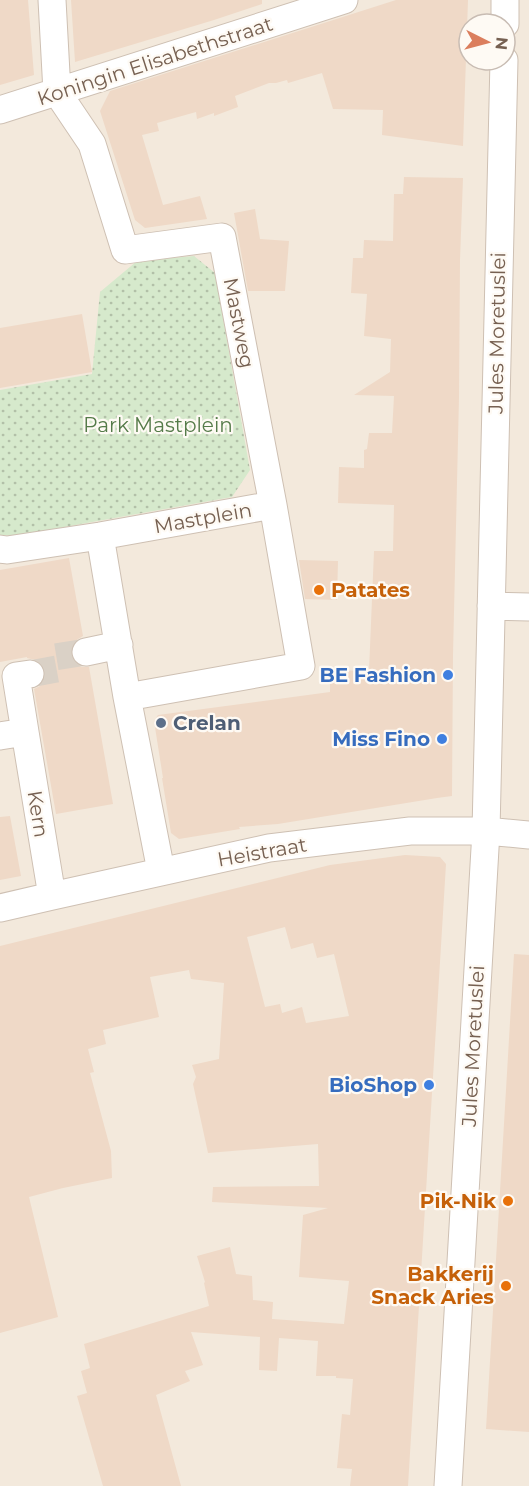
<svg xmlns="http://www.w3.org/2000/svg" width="529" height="1486" viewBox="0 0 529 1486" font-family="Montserrat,sans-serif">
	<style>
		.residential { fill: #f3e9dc; fill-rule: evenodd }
		.park { fill: url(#park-dots) }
		.building { fill: #efd9c7; fill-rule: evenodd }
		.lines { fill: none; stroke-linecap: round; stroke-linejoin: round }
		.minor-tunnel { stroke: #dad1c6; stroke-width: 27; stroke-dasharray: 27 14; stroke-linecap: butt }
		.minor-casing { stroke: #cec0b3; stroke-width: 29 }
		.minor { stroke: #fff; stroke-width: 27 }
		.food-dot { fill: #e8710a; stroke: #fefaf4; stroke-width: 2 }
		.shop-dot { fill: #3f7fe0; stroke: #fefaf4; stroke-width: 2 }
		.service-dot { fill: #5c6f8a; stroke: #fefaf4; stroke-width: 2 }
		.labels { text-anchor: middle; stroke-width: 4.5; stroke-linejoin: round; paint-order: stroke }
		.street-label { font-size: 20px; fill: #766051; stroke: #fefaf4 }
		.park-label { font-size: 20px; fill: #557b49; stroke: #fefaf4 }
		.food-label { font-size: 20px; font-weight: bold; fill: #c56008; stroke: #fefaf4; text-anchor: end }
		.shop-label { font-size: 20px; font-weight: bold; fill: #366cbe; stroke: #fefaf4; text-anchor: end }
		.service-label { font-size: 20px; font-weight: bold; fill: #4e5e75; stroke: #fefaf4; text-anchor: start }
	</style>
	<defs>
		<pattern id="park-dots" width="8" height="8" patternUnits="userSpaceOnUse" patternTransform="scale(1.5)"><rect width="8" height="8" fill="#d6e9cc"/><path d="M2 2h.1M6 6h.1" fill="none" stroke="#b2c0a8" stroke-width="1.8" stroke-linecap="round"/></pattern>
	</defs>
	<rect width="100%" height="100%" fill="#fcf7ed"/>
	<path class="residential" d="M0,0H529V1486H0ZM469,24H505V60H469Z"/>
	<path class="park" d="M194,256L215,273L250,470L232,497L14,536L0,535V390L92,374L100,292L137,261Z"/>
	<path class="building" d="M0,0H28L34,75L0,85Z
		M71,0H262V4L214,20L75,62Z
		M396,0H468L463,146L382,135L383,110L333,109L322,73L288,83L287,80L276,83H269L235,96L238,107L214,116V113L197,119L196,112L157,123L159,131L142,135L163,205L200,196L207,219L145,228L135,220L100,111L110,91Z
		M404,177L463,178L460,260L459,397L453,655L452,796L437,798L278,824L239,827L240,829L179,839L171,833L162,778H163L154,721L158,715L330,692V670L369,671L374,551H393L394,505L338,503L339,467L364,468V450L367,449L369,433H392L394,396L354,395L390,372L391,339L364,336L367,294L351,293L353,258H363L364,240L393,241L394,194H403Z
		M255,209L260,239L289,241L285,291H248L234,213Z
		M82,314L92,372L0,388V328Z
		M69,558L83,636L75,641L71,647V655L75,663L81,667H89L113,804L56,814L34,689L40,686L44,680L45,671L42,664L36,660L27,658V657L0,662V570Z
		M299,560L338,561L337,600L305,599Z
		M10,816L21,876L0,880V817Z
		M405,855L440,857L446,864L408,1486H350L352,1469L337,1468L342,1414L350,1415L353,1379L336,1378V1376H316L318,1341L279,1338L277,1371L259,1370L260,1337L191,1332L203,1365L185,1371L190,1381L156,1395L181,1486H103L77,1396L87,1393L81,1371L90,1368L84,1344L209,1306L204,1283L205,1282L197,1256L230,1247L236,1274L252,1276L253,1300L273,1302L272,1319L344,1324L349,1281L299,1277L303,1215L328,1208L212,1202L213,1187L319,1186L318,1144L208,1153L193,1084L196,1077L192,1065L219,1059L224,983L191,979L189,970L150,977L159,1017L103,1030L106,1044L88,1049L94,1072L90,1073L111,1151L112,1178L63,1188L29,1197L58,1317L0,1333V946L330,865ZM285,927L291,949L313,943L317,958L334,954L349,1016L306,1023L302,1007L282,1013L280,1004L265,1007L247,937Z
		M514,954L529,955V1432L486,1429Z"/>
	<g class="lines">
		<path class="minor-tunnel" d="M30,674L57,669L55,657L86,652"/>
		<g class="minor-casing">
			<path id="minor" d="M52,0L57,92L92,144L125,250L222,237L273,505L301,666L127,697
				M505,24V0
				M0,110L344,0
				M100,536L127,697L161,871
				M0,549L7,550L100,536L273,505
				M491,606L529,607
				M86,652L119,645
				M25,732L16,676L30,674
				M0,736L25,732L52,896
				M0,908L52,896L269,848L410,831H486L529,835
				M448,1486L486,831L504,60"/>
		</g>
		<use href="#minor" class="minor"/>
	</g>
	<g class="food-dot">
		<circle cx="319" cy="590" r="6"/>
		<circle cx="508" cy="1201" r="6"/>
		<circle cx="506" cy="1286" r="6"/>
	</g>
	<g class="shop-dot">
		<circle cx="448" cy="675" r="6"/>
		<circle cx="442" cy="739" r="6"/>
		<circle cx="429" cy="1085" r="6"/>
	</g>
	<circle class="service-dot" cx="161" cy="723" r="6"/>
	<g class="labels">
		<g class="street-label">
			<text transform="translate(155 61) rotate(-18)" y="7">Koningin Elisabethstraat</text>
			<text transform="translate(239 323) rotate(79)" y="7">Mastweg</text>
			<text transform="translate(497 333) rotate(-89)" y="7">Jules Moretuslei</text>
			<text transform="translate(203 518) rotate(-10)" y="7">Mastplein</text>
			<text transform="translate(38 814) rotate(81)" y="7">Kern</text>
			<text transform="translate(262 852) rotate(-10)" y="7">Heistraat</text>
			<text transform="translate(473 1046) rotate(-87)" y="7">Jules Moretuslei</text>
		</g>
		<g class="park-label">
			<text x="158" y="432">Park Mastplein</text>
		</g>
		<g class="food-label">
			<text x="331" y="597" text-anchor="start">Patates</text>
			<text x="496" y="1208">Pik-Nik</text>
			<text x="494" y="1281">Bakkerij<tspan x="494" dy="23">Snack Aries</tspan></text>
		</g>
		<g class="shop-label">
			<text x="436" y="682">BE Fashion</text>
			<text x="430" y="746">Miss Fino</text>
			<text x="417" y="1092">BioShop</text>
		</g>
		<g class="service-label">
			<text x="173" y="730">Crelan</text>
		</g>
	</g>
	<g transform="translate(487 42) rotate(96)"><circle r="28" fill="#fefaf4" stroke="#c8bcb3" stroke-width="1.5"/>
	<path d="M0-4.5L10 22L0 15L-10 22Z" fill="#db7e5d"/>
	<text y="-9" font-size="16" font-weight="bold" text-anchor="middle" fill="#766051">N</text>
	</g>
</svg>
